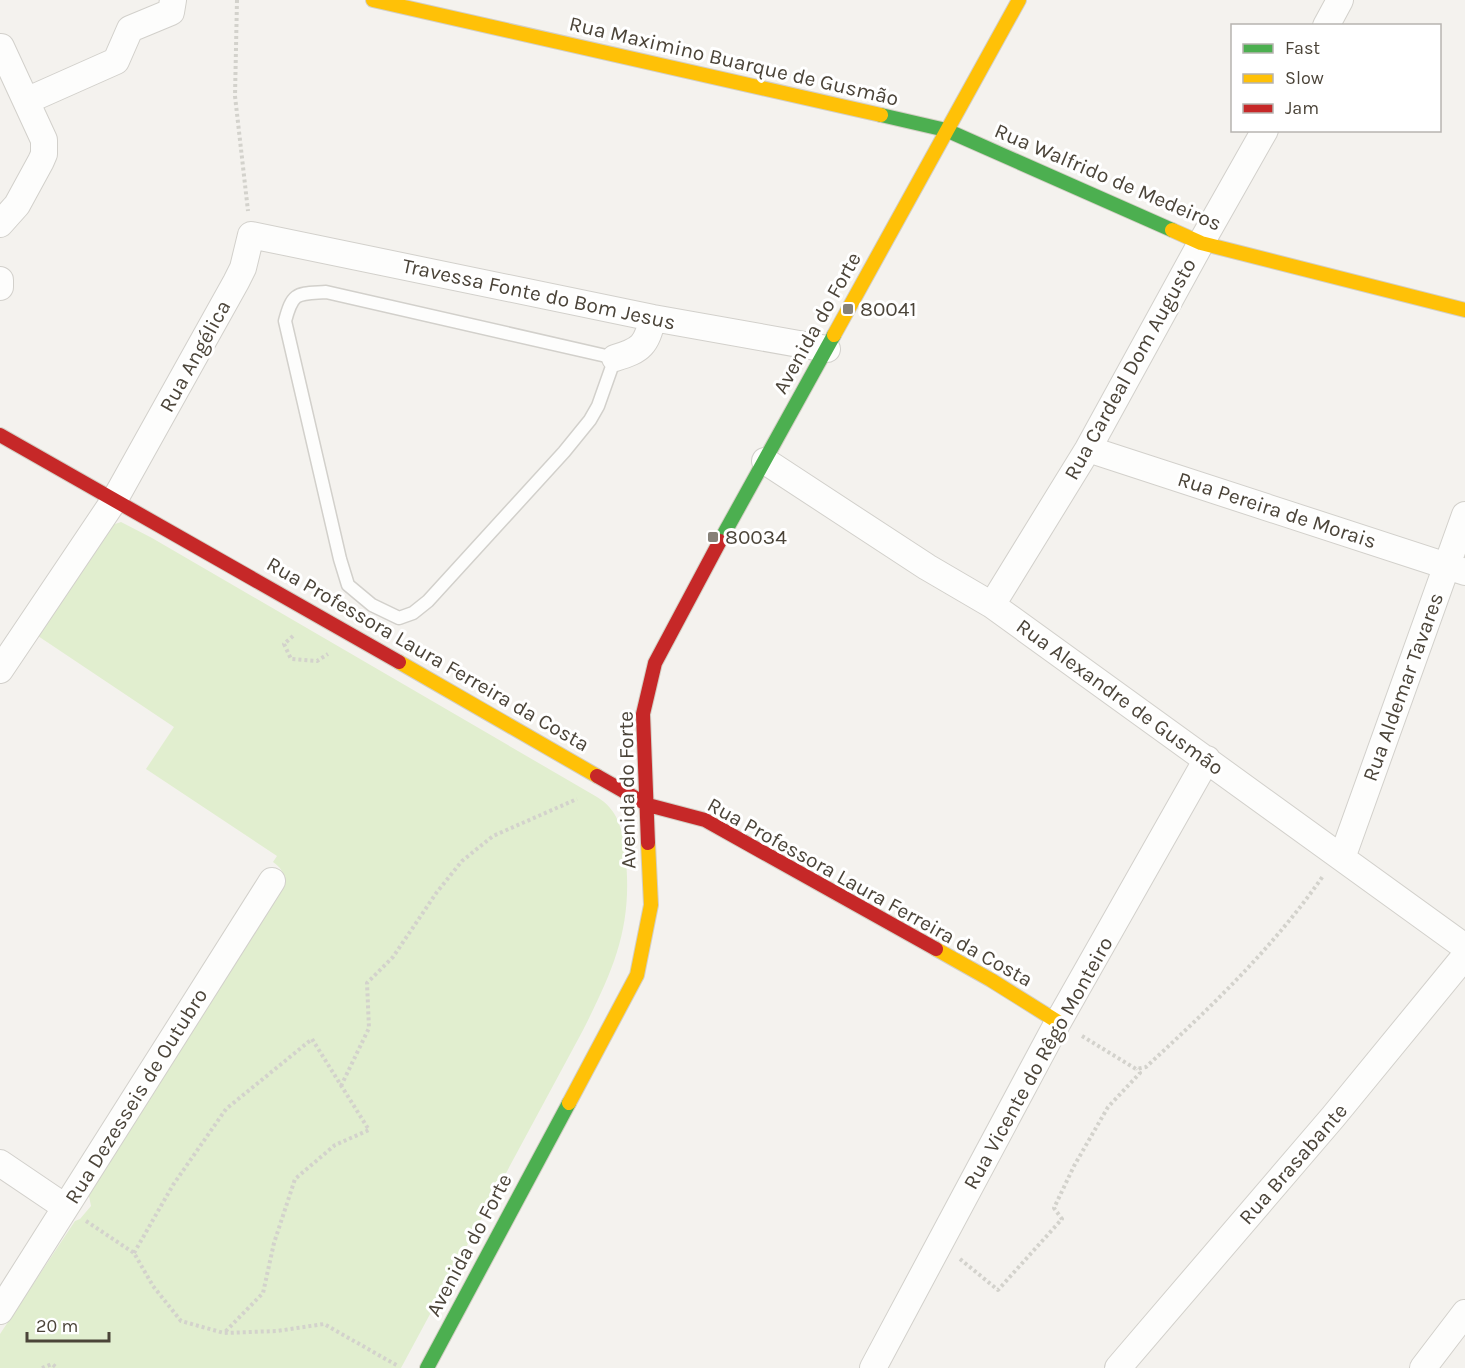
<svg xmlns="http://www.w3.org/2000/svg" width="1465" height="1368" viewBox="0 0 1465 1368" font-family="Karla,sans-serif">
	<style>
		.green { fill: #e1eecf }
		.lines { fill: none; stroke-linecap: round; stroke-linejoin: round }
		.lane-casing { stroke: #d2d0cb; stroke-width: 15 }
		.street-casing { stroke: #d2d0cb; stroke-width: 28 }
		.fast-casing { stroke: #d3cfc5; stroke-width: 16 }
		.slow-casing { stroke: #d3cfc5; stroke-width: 16 }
		.jam-casing { stroke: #d3cfc5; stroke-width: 16 }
		.path { stroke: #d3d2cc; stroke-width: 4; stroke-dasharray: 3 3; stroke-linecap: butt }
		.lane { stroke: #fdfdfc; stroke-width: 12 }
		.street { stroke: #fdfdfc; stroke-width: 26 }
		.fast { stroke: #4caf50; stroke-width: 14 }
		.slow { stroke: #ffc107; stroke-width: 14 }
		.jam { stroke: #c62828; stroke-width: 14 }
		.poi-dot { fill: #868178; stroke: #fff; stroke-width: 2 }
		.labels { text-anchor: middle; stroke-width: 6; stroke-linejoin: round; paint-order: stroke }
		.street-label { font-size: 21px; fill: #4b4439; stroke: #fff }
		.poi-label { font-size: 21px; fill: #4b4439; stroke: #fff; text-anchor: start }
	</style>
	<rect width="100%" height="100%" fill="#f4f2ee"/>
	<path class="green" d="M121,522L152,538L597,797C618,810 622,828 625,852C634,925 614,969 582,1032L401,1368H0V1334L75,1221L80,1219L91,1206L88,1191L282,888C285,875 284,870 273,862L277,856L146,769L174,727L35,634L109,526Z"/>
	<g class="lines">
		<g class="lane-casing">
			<path id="lane" d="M326,292L615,358L598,406L590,420L564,452L428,601L413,613L399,618L372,605L348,585L340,559L285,321C293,291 297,294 326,292Z"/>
		</g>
		<g class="street-casing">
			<path id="street" d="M1326,26L1340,0
				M26,101L116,61L130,29L171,12L173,0
				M0,224L17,205L41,161L44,154V140L1,47
				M0,280V287
				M615,358C642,350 646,345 653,318
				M1088,449L1465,572
				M765,461L927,567L992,605L1465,947
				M992,605L1088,449L1201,243L1265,130
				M0,670L115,499L236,282L243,268L251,235L653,318L827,349
				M1342,858L1465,515
				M0,1163L65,1207
				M0,1311L272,881
				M873,1368L1058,1022L1207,759
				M1118,1368L1333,1117L1465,956
				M1423,1368L1465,1313"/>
		</g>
		<g class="fast-casing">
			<path id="fast" d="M881,115L946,130L1172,230
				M720,541L834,335
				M427,1368L569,1103"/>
		</g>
		<g class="slow-casing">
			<path id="slow" d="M373,0L881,115
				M1172,230L1201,243L1465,310
				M834,335L1019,0
				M399,662L597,776
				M936,949L991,980L1058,1022
				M569,1103L637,975L651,905L648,843"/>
		</g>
		<g class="jam-casing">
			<path id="jam" d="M0,435L399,662
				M597,776L648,805L705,820L936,949
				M648,843L643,714L655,663L720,541"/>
		</g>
		<path class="path" d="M237,0L235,96L248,211
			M293,636L284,644L291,659L317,661L328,654
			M1082,1036L1136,1069L1146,1067C1210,1008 1273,948 1323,876
			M341,1086L369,1028L367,983L393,957L437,892L462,861L493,836L577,799
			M86,1221L134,1253L153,1286L181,1321L224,1333L277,1331L324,1324L398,1366
			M134,1253L173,1185L226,1109L312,1039L369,1130L335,1145L295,1179L274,1243L263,1293L224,1333
			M960,1259L998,1290L1062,1219L1054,1208L1074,1166L1108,1107L1140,1073L1137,1069
			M42,1368L52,1364L57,1368"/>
		<use href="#lane" class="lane"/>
		<use href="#street" class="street"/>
		<use href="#fast" class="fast"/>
		<use href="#slow" class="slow"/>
		<use href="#jam" class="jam"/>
	</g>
	<g class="poi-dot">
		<rect x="842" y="303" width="12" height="12" rx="3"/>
		<rect x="707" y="531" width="12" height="12" rx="3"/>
	</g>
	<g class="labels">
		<g class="street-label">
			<text transform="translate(734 61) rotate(13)" y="7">Rua Maximino Buarque de Gusmão</text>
			<text transform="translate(1108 177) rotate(23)" y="7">Rua Walfrido de Medeiros</text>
			<text transform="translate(539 294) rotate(12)" y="7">Travessa Fonte do Bom Jesus</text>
			<text transform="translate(817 323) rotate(-61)" y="7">Avenida do Forte</text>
			<text transform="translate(195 356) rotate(-61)" y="7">Rua Angélica</text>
			<text transform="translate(1130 369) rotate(-61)" y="7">Rua Cardeal Dom Augusto</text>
			<text transform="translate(1277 510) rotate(18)" y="7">Rua Pereira de Morais</text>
			<text transform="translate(428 654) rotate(30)" y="7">Rua Professora Laura Ferreira da Costa</text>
			<text transform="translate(1403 687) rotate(-70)" y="7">Rua Aldemar Tavares</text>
			<text transform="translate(1120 697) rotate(36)" y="7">Rua Alexandre de Gusmão</text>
			<text transform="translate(627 790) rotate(-91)" y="7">Avenida do Forte</text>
			<text transform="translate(870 892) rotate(29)" y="7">Rua Professora Laura Ferreira da Costa</text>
			<text transform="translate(1038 1063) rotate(-61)" y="7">Rua Vicente do Rêgo Monteiro</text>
			<text transform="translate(136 1096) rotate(-58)" y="7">Rua Dezesseis de Outubro</text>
			<text transform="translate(1293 1164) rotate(-49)" y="7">Rua Brasabante</text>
			<text transform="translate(469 1245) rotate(-62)" y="7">Avenida do Forte</text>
		</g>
		<g class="poi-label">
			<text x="860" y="316">80041</text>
			<text x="725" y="544">80034</text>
		</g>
	</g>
	<rect x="1231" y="24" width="210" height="108" fill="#ffffff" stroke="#b7b4b0" stroke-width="1.5"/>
	<rect x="1243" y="44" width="30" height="9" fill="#4caf50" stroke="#b7b4b0" stroke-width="1.5"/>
	<text x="1285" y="54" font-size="18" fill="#4b4439">Fast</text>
	<rect x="1243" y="74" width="30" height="9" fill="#ffc107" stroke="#b7b4b0" stroke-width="1.5"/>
	<text x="1285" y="84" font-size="18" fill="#4b4439">Slow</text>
	<rect x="1243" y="104" width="30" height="9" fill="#c62828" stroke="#b7b4b0" stroke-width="1.5"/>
	<text x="1285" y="114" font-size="18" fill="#4b4439">Jam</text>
	<path d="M27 1332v9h82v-9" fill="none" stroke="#4b4439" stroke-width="3"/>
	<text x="36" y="1332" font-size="18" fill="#4b4439" stroke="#ffffff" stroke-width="4.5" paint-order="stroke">20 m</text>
</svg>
